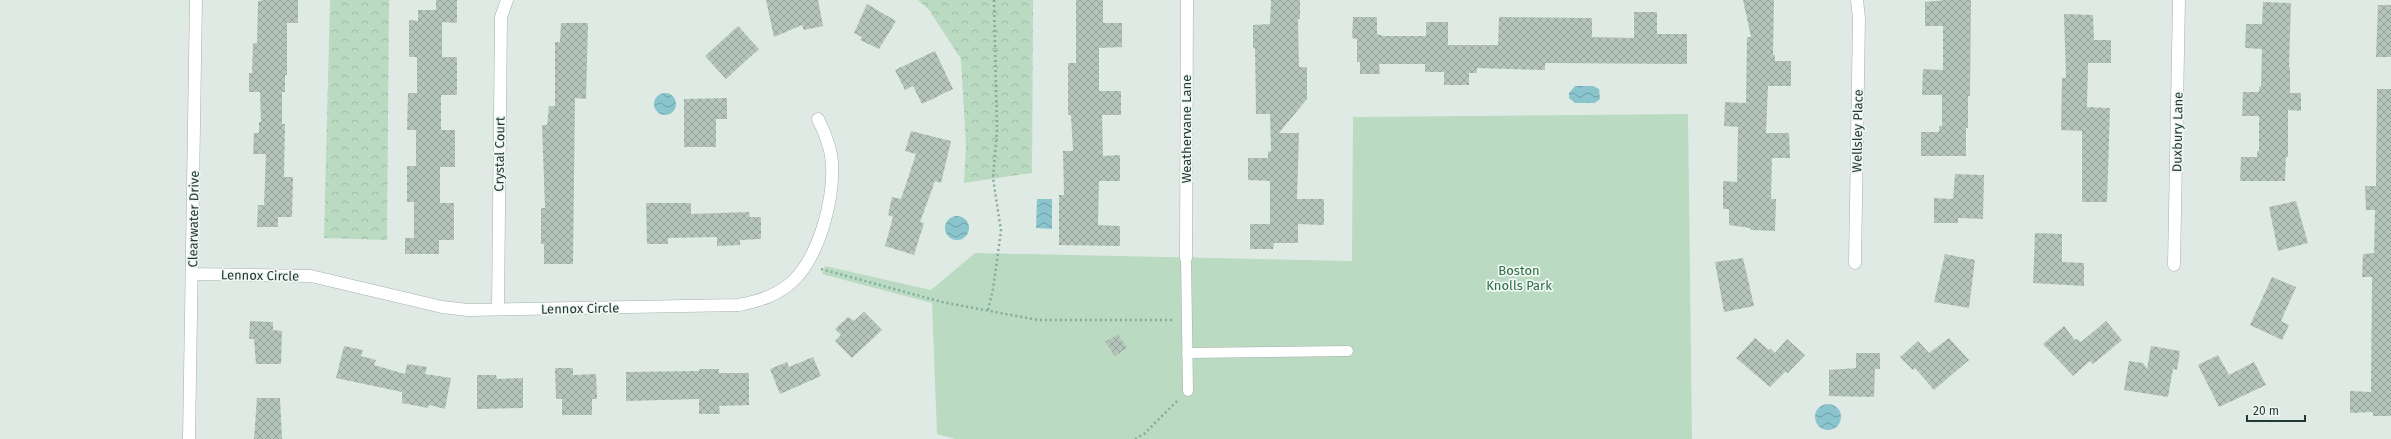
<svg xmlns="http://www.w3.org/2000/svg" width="2391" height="439" viewBox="0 0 2391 439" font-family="'Fira Sans',sans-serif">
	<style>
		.forest { fill: url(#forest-crowns) }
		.park { fill: #badac1 }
		.water { fill: url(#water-waves) }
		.building { fill: url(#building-cross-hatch) }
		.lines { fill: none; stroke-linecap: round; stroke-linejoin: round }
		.service-casing { stroke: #a3b1ac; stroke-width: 11 }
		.minor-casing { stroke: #a3b1ac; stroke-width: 13 }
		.path { stroke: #82ac9d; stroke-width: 2.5; stroke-dasharray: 2 3; stroke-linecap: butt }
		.service { stroke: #fff; stroke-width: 10 }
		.minor { stroke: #fff; stroke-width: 12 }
		.labels { text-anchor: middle; stroke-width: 3.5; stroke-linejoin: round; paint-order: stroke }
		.street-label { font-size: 13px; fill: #223932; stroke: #f0f7f3 }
		.park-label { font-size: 13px; fill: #2e6e45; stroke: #f0f7f3 }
	</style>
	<defs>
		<pattern id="forest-crowns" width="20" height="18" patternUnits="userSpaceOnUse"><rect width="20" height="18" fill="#badac1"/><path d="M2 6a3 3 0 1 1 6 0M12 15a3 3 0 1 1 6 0" fill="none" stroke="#a0bca6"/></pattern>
		<pattern id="water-waves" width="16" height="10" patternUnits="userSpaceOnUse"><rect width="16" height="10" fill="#8ac5cd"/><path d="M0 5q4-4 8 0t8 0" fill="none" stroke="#70a1a7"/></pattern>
		<pattern id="building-cross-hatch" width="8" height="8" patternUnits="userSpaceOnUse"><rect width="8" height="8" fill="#b5c5be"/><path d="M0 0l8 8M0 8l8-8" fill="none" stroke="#93a19b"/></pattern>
	</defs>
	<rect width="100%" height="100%" fill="#e0eae5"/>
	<path class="forest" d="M330,0H389L387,240L324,238Z
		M918,0H1033L1032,173L964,183L966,146L961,59L929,10Z"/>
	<path class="park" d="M1688,114L1692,439H955L937,434L932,303L822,274L825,266L931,290L975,253L1352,261L1353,117Z"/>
	<path class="water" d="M1575,86H1593L1599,89L1600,99L1595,103H1575L1569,98V93Z
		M654 104a11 11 0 1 1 22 0a11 11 0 1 1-22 0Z
		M1037,199H1052V229L1036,228Z
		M945 228a12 12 0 1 1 24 0a12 12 0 1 1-24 0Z
		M1815 417a13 13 0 1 1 26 0a13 13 0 1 1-26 0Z"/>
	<path class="building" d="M265,0H298V23H287V75H285V92H282V124H285L284,177H293L292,217H278V227H257L258,205H264L266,154H253L254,133H259V122H261L260,92H249V73H252L253,43H257L258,1Z
		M436,0H457V23L442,22V57H457V95H441V130H455V167H440V203H454V240H439V254H405V238H414V202H407V166H416V130H407L408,93H417V57H409V20L418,21V10H436Z
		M766,0H818L823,26L804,30L802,25L774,37Z
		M1076,0H1103V23H1122V47L1099,48V91H1121V115H1102L1103,156L1120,155V181H1099L1098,225L1120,226V246L1059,245V195H1064L1063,151H1073L1071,115H1068V63H1076Z
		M1271,0H1300V19H1298L1299,67H1307V99L1279,133H1299L1297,199H1324V225L1298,224V243H1274L1273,249H1250V224H1270V181L1248,180V158H1268V151L1271,152L1270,114H1256L1255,48H1253V25L1270,24Z
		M1743,0H1774L1773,55H1775V61H1791V86H1768L1766,133H1789L1790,158H1772L1771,199H1776L1775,231L1750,230V228L1729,225V209H1723V181L1737,182L1738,127L1724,126L1725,102L1746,103L1747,37H1751Z
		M1945,0H1971L1970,96H1968V128H1966V156H1921V132H1939V126H1942V95H1922L1923,69L1943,70V26H1925V2Z
		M2263,2L2291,3L2289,67H2290V93H2301V111L2288,110V157H2286L2285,181H2240L2241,157H2257V151H2259V116H2242L2243,92H2259V87H2261L2262,49L2245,48L2246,24H2262Z
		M867,4L896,21L879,49L860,40L862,37L854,33Z
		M2378,5H2391V57H2376Z
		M1634,12H1657V34H1687V64L1545,63V70L1477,68V73H1469V85H1444V72H1425V64H1379L1380,74H1360V62H1357V39L1352,38L1353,17H1377V34L1383,36H1426V22H1448V45H1498L1499,17L1592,18V37L1634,38Z
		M2064,14L2093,15L2094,40H2111V63H2088L2087,107L2110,108L2107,202H2082V131L2061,130L2062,78H2066Z
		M561,23H588L586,99L575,98L573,264H544V244H541V208H545L542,125H547L549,106H555V42H560Z
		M738,26L759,49L726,79L705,56Z
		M935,51L953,89L922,104L913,86L905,90L895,70Z
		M2377,89H2391V416H2373V412L2350,413V391L2371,392L2372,277H2362L2363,254L2374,253L2375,210H2366L2365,186H2376Z
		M727,98V119H716V147H684V99Z
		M911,131L951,141L941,183L935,181L920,222L924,223L914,255L885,246L893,217L888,215L892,197L901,199L916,154L905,151Z
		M1955,174L1984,175L1983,219L1958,218V223H1934V198L1953,199Z
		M2296,201L2308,243L2278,251L2269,207Z
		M646,203H691V214L749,212L750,217H761V239L740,240V245L717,246V237L668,238V244H647Z
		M2035,233L2062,234V262L2084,263V286L2033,283Z
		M1945,254L1975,260L1969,308L1934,302Z
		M1743,258L1754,306L1724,312L1715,262Z
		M2272,277L2296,287L2281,321L2289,325L2282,340L2250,325Z
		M864,312L882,330L852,358L835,341L841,335L835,329L848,317L854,321Z
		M250,321L273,322V330L282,331L281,364H256L254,339H249Z
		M2106,321L2122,340L2093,364L2090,361L2073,376L2043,344L2064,326L2075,340L2077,339L2081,342Z
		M1118,334L1127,348L1115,356L1105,342Z
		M1755,338L1769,350L1771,349L1775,353L1787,339L1805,355L1788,373L1785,372L1770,387L1736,358Z
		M1949,338L1969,360L1934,390L1915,368L1913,370L1900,357L1918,341L1929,353Z
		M344,346L363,350L361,356L376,360L374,365L405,374L407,364L427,367L425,374L451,378L445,409L429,405L428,408L402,403V392L336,378Z
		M2151,346L2180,351L2177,370L2173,369L2168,397L2124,390L2129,361L2143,363L2147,369Z
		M1856,353H1880V369H1875L1874,397L1829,396V370L1856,368Z
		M2218,355L2229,375L2254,362L2266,385L2219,407L2198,365Z
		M813,357L821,376L780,394L770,369L787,362L789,367Z
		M555,368H573V375L596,374L597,399H592V415H562V399H556Z
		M699,369H719V373H749V405L719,406L720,414H699V399L626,401V372L699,371Z
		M477,375H496L497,379L523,378V408L477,409Z
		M257,398H280L282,439H254Z"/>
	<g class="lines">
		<g class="service-casing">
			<path id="service" d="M1186,258L1188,391
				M1187,353L1348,351"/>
		</g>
		<g class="minor-casing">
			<path id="minor" d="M1186,258L1187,0
				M1855,263L1859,18L1857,0
				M2174,265L2179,0
				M192,274L311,276L442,307L468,310L739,305C759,301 779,295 794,280C820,254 834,199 832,163C831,147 825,133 818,119
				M498,309L501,17L507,0
				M189,439L196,0"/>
		</g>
		<path class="path" d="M821,269L942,302L1038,320H1172
			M988,310L993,289L1001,231L993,178L997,130L994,0
			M1135,439L1144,434L1177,401"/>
		<use href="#service" class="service"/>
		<use href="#minor" class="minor"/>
	</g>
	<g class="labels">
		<g class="street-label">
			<text transform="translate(1186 129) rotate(-90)" y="5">Weathervane Lane</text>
			<text transform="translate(1857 131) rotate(-89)" y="5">Wellsley Place</text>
			<text transform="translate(2177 132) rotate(-89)" y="5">Duxbury Lane</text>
			<text transform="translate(499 154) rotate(-89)" y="5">Crystal Court</text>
			<text transform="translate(193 219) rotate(-89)" y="5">Clearwater Drive</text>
			<text transform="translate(260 275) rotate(1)" y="5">Lennox Circle</text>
			<text transform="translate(580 308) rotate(-1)" y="5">Lennox Circle</text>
		</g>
		<g class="park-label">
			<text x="1519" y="275">Boston<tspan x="1519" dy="15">Knolls Park</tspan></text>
		</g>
	</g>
	<path d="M2247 415v6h58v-6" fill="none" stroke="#223932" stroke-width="2"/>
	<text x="2253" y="415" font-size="12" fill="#223932" stroke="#f0f7f3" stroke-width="3" paint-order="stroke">20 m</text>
</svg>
